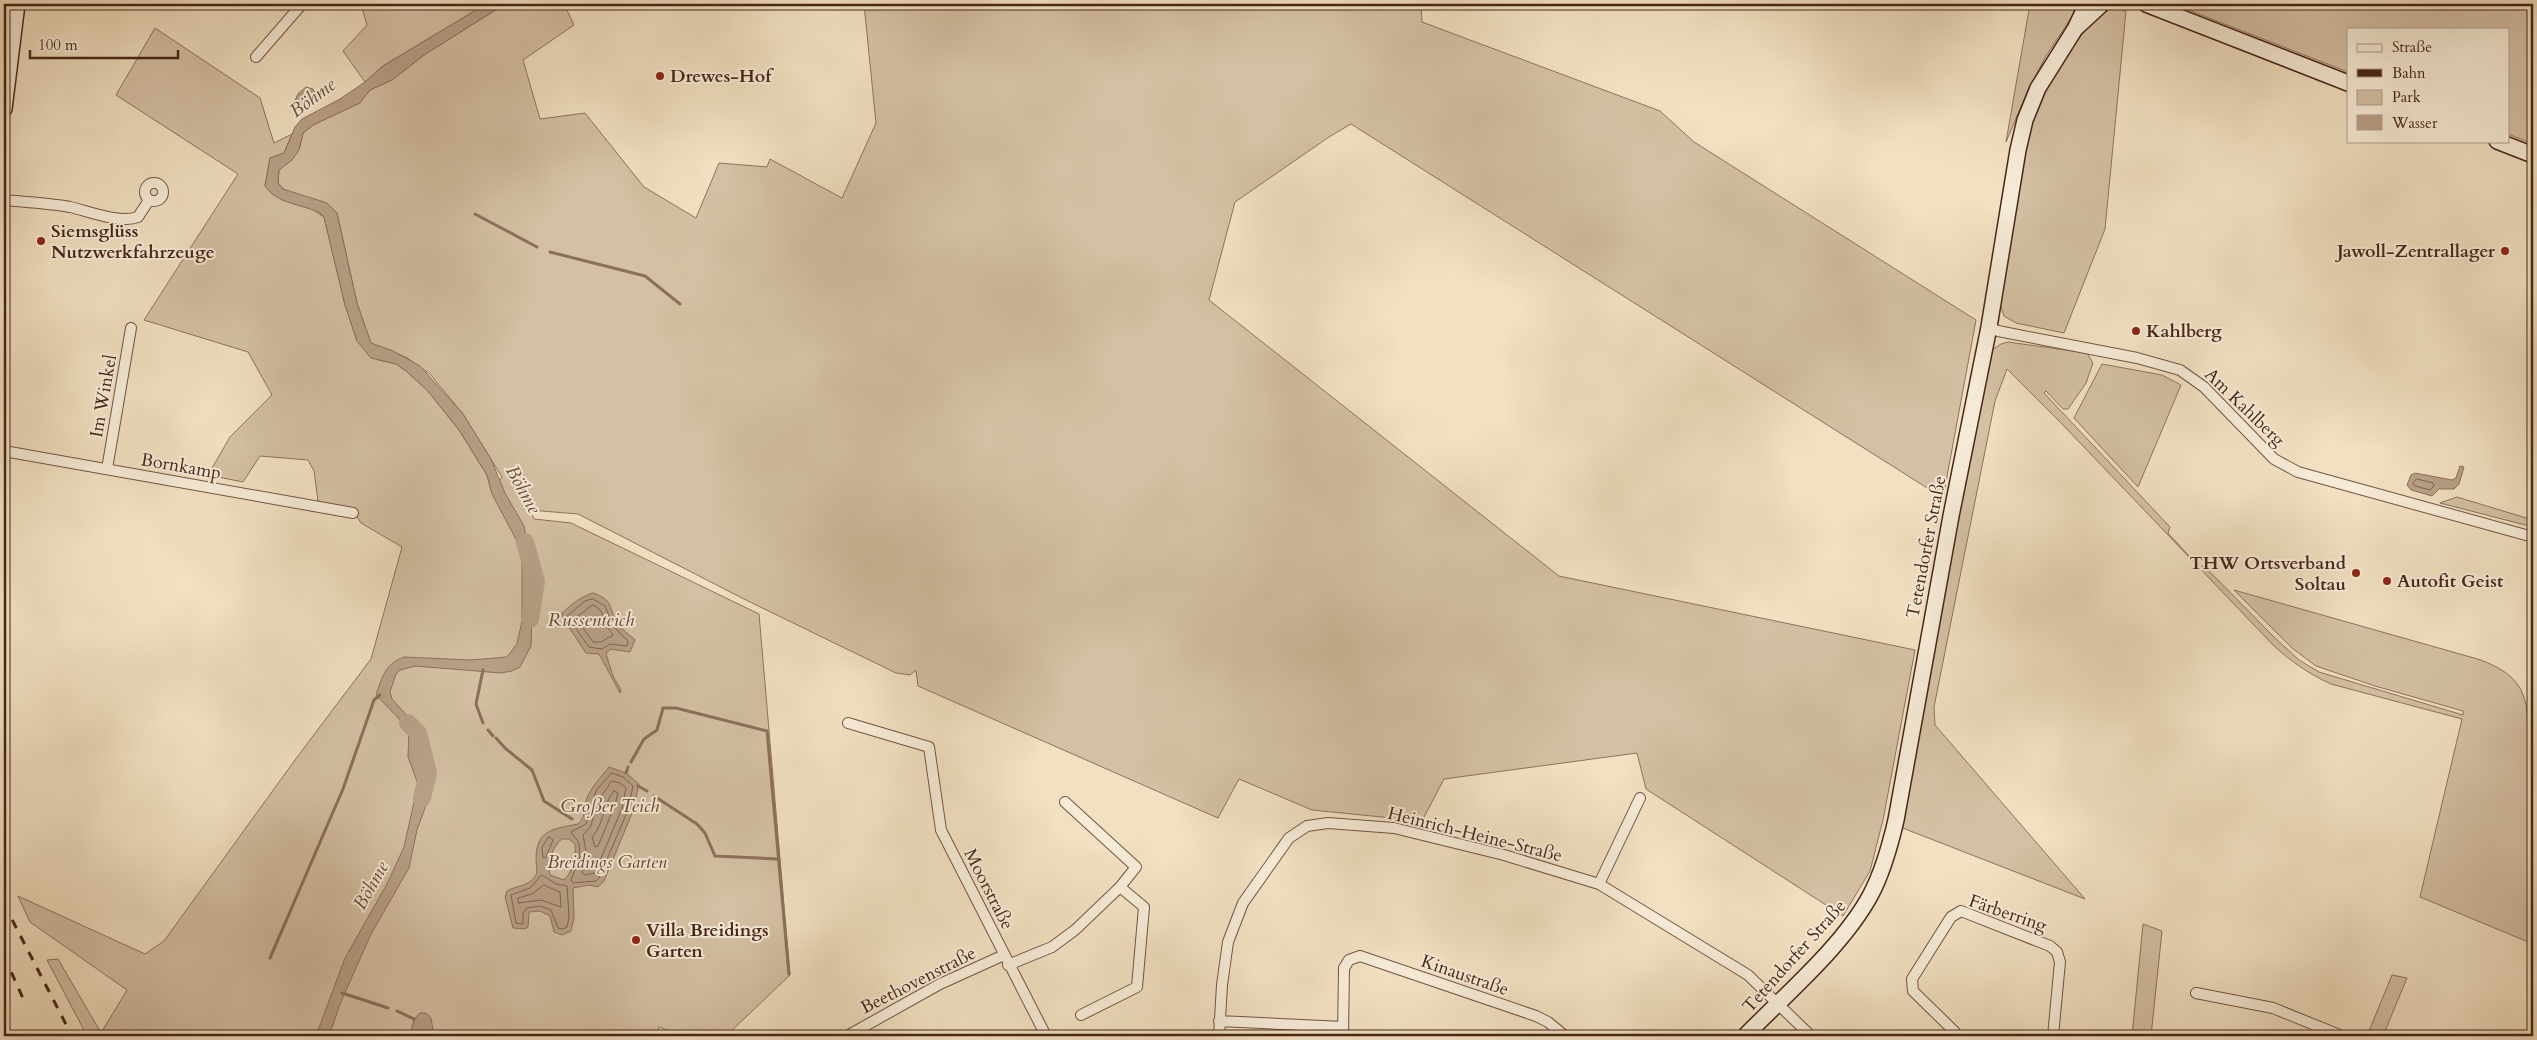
<svg xmlns="http://www.w3.org/2000/svg" width="2537" height="1040" viewBox="0 0 2537 1040" font-family="Cardo,serif">
	<style>
		.green { fill: #d4c0a4; stroke: #8e725e }
		.water { fill: #b8a088; stroke: #8c6f5c; fill-rule: evenodd }
		.lines { fill: none; stroke-linecap: round; stroke-linejoin: round }
		.shore { stroke: #806250; stroke-width: 1 }
		.stream { stroke: #8c6f5c; stroke-width: 3 }
		.river { stroke: #b8a088; stroke-width: 18 }
		.street-casing { stroke: #735443; stroke-width: 12 }
		.secondary-casing { stroke: #492519; stroke-width: 18 }
		.street { stroke: #f6ebd7; stroke-width: 10 }
		.secondary { stroke: #f6ebd7; stroke-width: 15 }
		.rail { stroke: #492519; stroke-width: 3; stroke-dasharray: 9 9; stroke-linecap: butt }
		.poi-dot { fill: #8f2418; stroke: #f6ebd7; stroke-width: 2 }
		.labels { text-anchor: middle; stroke-width: 4; stroke-linejoin: round; paint-order: stroke }
		.poi-label { font-size: 18px; font-weight: bold; fill: #492519; stroke: #f6ebd7; text-anchor: start }
		.street-label { font-size: 18px; fill: #492519; stroke: #f6ebd7 }
		.park-label { font-size: 18px; font-style: italic; fill: #654435; stroke: #f6ebd7 }
		.water-label { font-size: 19px; font-style: italic; fill: #6a4a3a; stroke: #f6ebd7 }
	</style>
	<rect width="100%" height="100%" fill="#f1e0c1"/>
	<filter id="stains"><feTurbulence type="fractalNoise" baseFrequency=".004" numOctaves="4"/><feColorMatrix values="0 0 0 0 .2 0 0 0 0 .09 0 0 0 0 .02 0 0 0 .5 -.17"/></filter>
	<radialGradient id="worn" r=".72"><stop offset=".6" stop-color="#630" stop-opacity="0"/><stop offset="1" stop-color="#630" stop-opacity=".3"/></radialGradient>
	<path class="green" d="M361,4H486L383,66L365,82L343,51L367,25Z
		M505,4H564L574,25L523,60L540,119L585,113L644,187L696,218L719,163L767,167L770,159L842,198L876,123L864,4H1421L1422,22L1660,111L1694,142L1976,320L1943,498L1351,124L1329,137L1235,202L1209,300L1559,576L1915,650L1883,820L1870,871L1843,916L1646,789L1637,753L1444,779L1422,821L1312,810L1239,779L1218,818L918,686L916,670L910,675L896,673L746,600L578,514L530,510L534,519L571,523L759,614L790,975L726,1036H684L659,1027L656,1036H87L47,960L58,959L101,1033L127,990L30,922L18,896L145,954L164,941L295,760L371,659L402,547L361,523L354,512L318,501L314,471L308,460L260,456L243,482L208,475L230,437L272,395L248,352L144,320L238,174L116,95L155,28L260,98L274,143L292,134L284,153L270,158L265,186L282,200L312,209L324,217L345,305L357,341L379,360L396,364L406,371L427,390L459,430L487,475L491,490L502,477L463,414L430,374L406,357L371,344L357,303L337,213L283,189L278,183L279,170L299,150L303,133L313,125L359,103L370,90L392,80L424,55Z
		M2030,4H2077L2075,12L2046,56L2028,90L2006,142Z
		M2173,4H2533V144L2508,134V29H2348V72Z
		M2111,6L2126,11L2105,229L2064,333L2016,323L2004,316L2000,304C2008,254 2012,198 2023,150C2035,98 2069,39 2111,6Z
		M2008,342L2087,353L2093,363L2086,383L2068,409H2063L2046,391L2044,393L2170,527L2168,533L2200,568L2203,565L2273,636L2299,660L2319,672L2463,715V711L2375,686L2316,666L2292,648L2234,590L2481,660C2519,675 2528,691 2528,731L2533,733V944L2420,897L2462,719L2331,684C2309,674 2292,662 2274,646L2063,425L2007,369L1995,401L1934,707L1935,725L2085,899L1900,827L1968,445L1992,350L2001,344Z
		M2102,364L2162,375L2181,385L2138,487L2074,418Z
		M2457,497L2533,520V527L2440,503Z
		M2143,924L2162,931L2151,1036H2132Z
		M2392,975L2407,978L2383,1036H2367Z"/>
	<path class="water" d="M486,4H505L424,55L392,80L370,90L360,103L313,125L303,133L299,150L292,160L279,170L278,183L283,189L327,203L337,213L357,303L371,343L393,351L420,366L463,414L491,459L505,493L524,526L533,572L531,646L520,667L512,671L501,673L415,666L400,670L396,674L390,692L392,699L419,729L421,749L428,778V800L417,830L409,868L371,934L340,1004L329,1036H316L345,958L387,884L404,847L418,784L408,757L409,729L376,695C382,677 385,664 404,657L471,660L507,657L517,644L522,621V558L518,543L492,494L487,475L459,430L427,390L406,371L396,364L371,358L357,341L345,305L324,217L320,213C302,204 277,204 265,186L270,158L284,153L295,127L302,119L340,99L365,82L383,66Z
		M306,87L313,89L316,95L312,102L301,109L294,103L298,94Z
		M2460,466L2464,467L2459,484L2454,489H2439L2432,496L2411,490L2407,485L2411,475L2415,473L2452,480L2456,478Z
		M593,593C614,600 608,607 617,623C621,629 630,635 635,640L630,652L610,649L606,654L613,676L621,690L620,693L599,654L586,653L562,617V613C572,604 580,597 593,593Z
		M609,767L626,773L639,784L633,811L604,881L598,887L589,885L573,888L574,918L571,931L562,935L554,932L550,916L540,911L529,912L528,927L525,929L513,928L505,897L507,891C515,886 528,886 534,878C539,872 536,866 536,859C536,829 554,829 578,824C585,818 584,810 586,801C590,788 601,777 609,767ZM562,839H569L575,844C576,857 574,870 564,880L550,875C547,864 552,846 562,839Z
		M420,1013H426L431,1018L434,1036H410L414,1019Z"/>
	<g class="lines">
		<path class="shore" d="M2417,479L2433,483L2434,486L2430,490L2415,486L2413,483Z
			M593,599L605,606L613,626L628,641L627,646L610,644L602,649L589,647L567,616L585,601Z
			M593,605C605,609 605,626 613,635L601,642H593L576,618Z
			M612,773L623,777L633,786L628,810L599,878L596,881L573,883L571,880L580,857L579,843L571,832L586,824L596,791Z
			M612,781L620,783L626,788L622,808L595,873L584,875L582,872L587,856L583,835L591,826L597,803Z
			M614,791L618,793L615,805L598,846L595,847L592,837C605,823 602,805 614,791Z
			M549,837L553,840L546,857L543,858L542,848Z
			M542,875L556,884L567,886L569,917L567,927L563,929L558,928L551,910L540,906L527,908L523,913V924L516,923L511,895L530,888Z
			M544,885L560,892L561,907L541,900L518,903V898L532,894Z"/>
		<path class="stream" d="M475,214L537,247
			M550,252L645,276L680,304
			M483,723L476,704L483,670
			M488,730L493,736
			M496,738L505,748L532,770L544,801L572,819
			M631,762L644,739L657,730L663,708H676L767,731L789,974
			M626,773L628,767
			M638,786L647,791
			M654,796L697,824L705,833L715,856L777,859
			M270,958L343,789L374,700L380,695
			M342,993L388,1008
			M397,1011L414,1019"/>
		<path class="river" d="M525,542L536,581L530,619
			M408,723L418,733L428,773L422,798"/>
		<g class="street-casing">
			<path id="street" d="M256,57L302,4
				M145 192a9 9 0 1 1 18 0a9 9 0 1 1-18 0Z
				M4,200C25,202 48,203 70,207C88,211 120,224 138,217L149,200
				M1989,327L1998,331L2137,358L2180,370L2204,387L2274,459L2298,472L2533,537
				M4,451L353,513
				M107,469L131,328
				M848,723L929,747L941,830L1046,1036
				M1065,802L1136,867L1120,887
				M1599,884L1640,798
				M1008,965L1052,947L1075,930L1120,887L1144,907L1137,987L1081,1015
				M2196,993L2273,1008L2342,1036
				M1219,1021L1343,1027
				M847,1036L940,984L1004,955
				M1219,1036L1222,985L1228,942L1243,903L1289,838L1307,826L1328,823L1394,828L1504,855L1599,884L1748,975L1811,1036
				M1343,1036L1344,968L1349,960L1360,956L1536,1016L1548,1022L1565,1036
				M1955,1036V1032L1913,991L1912,979L1951,917L1961,911L2050,946L2057,952L2060,962L2053,1036"/>
		</g>
		<g class="secondary-casing">
			<path id="secondary" d="M2146,4L2348,83
				M2076,28L2102,4
				M4,109L17,4
				M2497,141L2533,155
				M1745,1036C1786,994 1842,947 1870,896C1883,872 1890,846 1896,820L1951,516L1989,327L2018,150L2025,120L2038,88L2075,29L2087,4"/>
		</g>
		<use href="#street" class="street"/>
		<use href="#secondary" class="secondary"/>
		<path class="rail" d="M4,904L72,1036
			M4,956L26,1005"/>
	</g>
	<g class="poi-dot">
		<circle cx="660" cy="76" r="5"/>
		<circle cx="41" cy="241" r="5"/>
		<circle cx="2505" cy="251" r="5"/>
		<circle cx="2136" cy="331" r="5"/>
		<circle cx="2356" cy="573" r="5"/>
		<circle cx="2387" cy="581" r="5"/>
		<circle cx="636" cy="940" r="5"/>
	</g>
	<g class="labels">
		<g class="poi-label">
			<text x="670" y="82">Drewes-Hof</text>
			<text x="51" y="237">Siemsglüss<tspan x="51" dy="21">Nutzwerkfahrzeuge</tspan></text>
			<text x="2495" y="257" text-anchor="end">Jawoll-Zentrallager</text>
			<text x="2146" y="337">Kahlberg</text>
			<text x="2346" y="569" text-anchor="end">THW Ortsverband<tspan x="2346" dy="21">Soltau</tspan></text>
			<text x="2397" y="587">Autofit Geist</text>
			<text x="646" y="936">Villa Breidings<tspan x="646" dy="21">Garten</tspan></text>
		</g>
		<g class="street-label">
			<text transform="translate(103 396) rotate(-80)" y="6">Im Winkel</text>
			<text transform="translate(2245 407) rotate(44)" y="6">Am Kahlberg</text>
			<text transform="translate(181 466) rotate(10)" y="6">Bornkamp</text>
			<text transform="translate(1926 547) rotate(-79)" y="6">Tetendorfer Straße</text>
			<text transform="translate(1475 834) rotate(14)" y="6">Heinrich-Heine-Straße</text>
			<text transform="translate(989 889) rotate(63)" y="6">Moorstraße</text>
			<text transform="translate(2008 913) rotate(19)" y="6">Färberring</text>
			<text transform="translate(1794 956) rotate(-48)" y="6">Tetendorfer Straße</text>
			<text transform="translate(1465 975) rotate(19)" y="6">Kinaustraße</text>
			<text transform="translate(918 980) rotate(-27)" y="6">Beethovenstraße</text>
		</g>
		<g class="park-label">
			<text x="607" y="868">Breidings Garten</text>
		</g>
		<g class="water-label">
			<text transform="translate(312 97) rotate(-37)" y="7">Böhme</text>
			<text transform="translate(524 489) rotate(61)" y="7">Böhme</text>
			<text x="591" y="626">Russenteich</text>
			<text x="610" y="812">Großer Teich</text>
			<text transform="translate(370 885) rotate(-61)" y="7">Böhme</text>
		</g>
	</g>
	<rect width="2537" height="1040" fill="none" stroke="#f1e0c1" stroke-width="20"/>
	<rect x="5" y="5" width="2527" height="1030" fill="none" stroke="#492519" stroke-width="2.5"/>
	<rect x="10" y="10" width="2517" height="1020" fill="none" stroke="#492519"/>
	<rect x="2347" y="28" width="162" height="115" fill="#f6ebd7" stroke="#b19c8b"/>
	<rect x="2357" y="44" width="25" height="8" fill="#f6ebd7" stroke="#b19c8b"/>
	<text x="2392" y="52" font-size="15" fill="#492519">Straße</text>
	<rect x="2357" y="69" width="25" height="8" fill="#492519" stroke="#b19c8b"/>
	<text x="2392" y="78" font-size="15" fill="#492519">Bahn</text>
	<rect x="2357" y="90" width="25" height="15" fill="#d4c0a4" stroke="#b19c8b"/>
	<text x="2392" y="102" font-size="15" fill="#492519">Park</text>
	<rect x="2357" y="115" width="25" height="15" fill="#b8a088" stroke="#b19c8b"/>
	<text x="2392" y="128" font-size="15" fill="#492519">Wasser</text>
	<path d="M30 50v8h148v-8" fill="none" stroke="#492519" stroke-width="2.5"/>
	<text x="38" y="50" font-size="15" fill="#492519" stroke="#f6ebd7" stroke-width="4" paint-order="stroke">100 m</text>
	<rect width="100%" height="100%" filter="url(#stains)"/>
	<rect width="100%" height="100%" fill="url(#worn)"/>
</svg>
